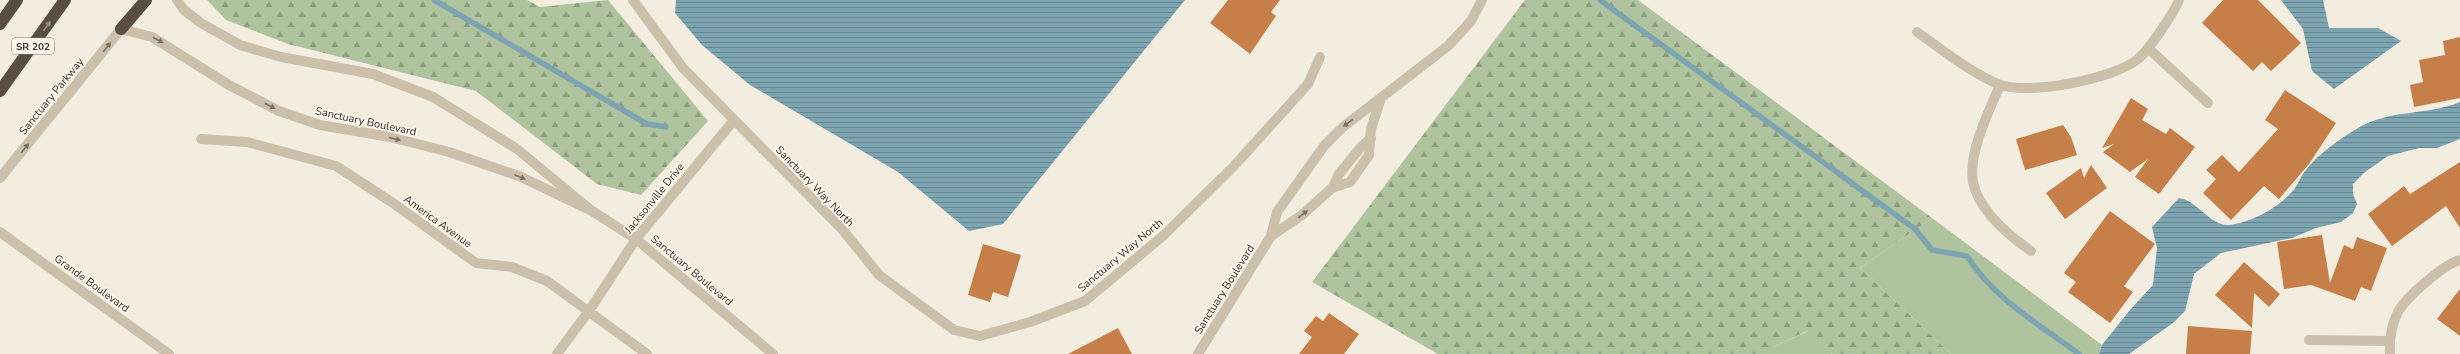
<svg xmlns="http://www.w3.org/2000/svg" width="2460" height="354" viewBox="0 0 2460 354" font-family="'Nunito Sans',sans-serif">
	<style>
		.grass { fill: #afc39e }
		.forest { fill: url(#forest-firs) }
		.water { fill: url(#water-rules) }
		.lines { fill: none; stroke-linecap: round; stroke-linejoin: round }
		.stream { stroke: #7da5b1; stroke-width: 5.5 }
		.building { fill: #c77f49 }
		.minor { stroke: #ccc0aa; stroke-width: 10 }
		.highway { stroke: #5a4d41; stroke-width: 12 }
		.oneway { fill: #9a9185 }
		.oneway2 { fill: #7b7164 }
		.labels { text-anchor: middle; stroke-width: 3.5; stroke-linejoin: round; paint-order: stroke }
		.shield { fill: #faf6eb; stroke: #736c64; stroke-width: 1 }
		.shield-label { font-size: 10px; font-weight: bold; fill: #39312a }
		.street-label { font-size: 11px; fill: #39312a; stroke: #faf6eb }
	</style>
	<defs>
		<pattern id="forest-firs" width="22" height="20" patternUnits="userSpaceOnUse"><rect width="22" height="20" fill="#afc39e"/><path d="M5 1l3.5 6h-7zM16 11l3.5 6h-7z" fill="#8f9f81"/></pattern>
		<pattern id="water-rules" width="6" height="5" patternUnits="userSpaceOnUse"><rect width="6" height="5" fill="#7da5b1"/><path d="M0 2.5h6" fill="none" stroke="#678790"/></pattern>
	</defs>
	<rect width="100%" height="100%" fill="#f3eddf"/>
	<path class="grass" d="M1932,218L2102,345L2099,354H1951L1860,268Z
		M1808,331L1832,354H1774V347Z"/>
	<path class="forest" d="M207,0H527L540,7L608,0L708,121L641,195L597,184L476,91L288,44L226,20Z
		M1525,0H1638L1932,218L1860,268L1951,354H1832L1807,331L1774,347V354H1438L1312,282Z"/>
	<path class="water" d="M676,0H1185L1003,224L969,231L898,172L750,85L702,45L675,13Z
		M2281,0H2323L2329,28H2378L2401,41L2334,89L2312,71L2303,29Z
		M2460,102V139L2437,148H2419L2388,156L2365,172L2353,184V194L2357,204L2353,213L2341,222L2316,228L2292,238L2221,253L2194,274L2185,311L2173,323L2129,354H2099L2102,345L2130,310L2153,285L2157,248L2152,227L2179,198C2197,200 2210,226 2229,225C2251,223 2282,206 2295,188C2299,183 2301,175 2306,170C2319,153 2340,139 2358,128C2390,109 2426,116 2460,102Z"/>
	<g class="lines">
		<path class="stream" d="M434,0L647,124L666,127
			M1600,0L1915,229L1932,250L1967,256C1993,298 2040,325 2079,354"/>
	</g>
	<path class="building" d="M1228,0H1280L1271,12L1276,16L1250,54L1210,23Z
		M2223,0H2258L2301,43L2271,71L2262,62L2253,71L2202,23Z
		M2460,37V98L2414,107L2410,85L2423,82L2419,60L2445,55L2443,41Z
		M2285,90L2336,123L2309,164L2279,199L2264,186L2231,220L2203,193L2216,179L2206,170L2222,155L2239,172L2278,129L2265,120Z
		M2131,98L2148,109L2142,120L2166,134L2170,128L2195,147L2159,194L2135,177L2148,159L2130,172L2103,152L2114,144L2102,148Z
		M2063,125L2071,137L2077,155L2025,170L2016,139Z
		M2460,162V228L2446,206L2392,246L2368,214L2404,186L2410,194Z
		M2091,165L2107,188L2065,219L2046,193L2081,168L2084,178Z
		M2110,211L2155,244L2124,286L2133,292L2110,323L2068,292L2076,282L2064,273Z
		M2322,235L2330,283L2344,245L2353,249L2357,237L2387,248L2371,291L2361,287L2355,301L2311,285L2284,289L2277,242Z
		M983,244L1021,255L1008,297L993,292L990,302L968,295Z
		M2244,262L2280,294L2269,307L2254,293L2252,328L2215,295Z
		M2460,289V336L2437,319Z
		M1329,313L1359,334L1344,354H1299L1312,337L1304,331L1316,316L1323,321Z
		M2188,326L2252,331L2250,354H2186Z
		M1118,328L1132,354H1068Z"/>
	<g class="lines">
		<path class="minor" d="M633,0L683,68L842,229L879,275L954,330L980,336L1030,322L1085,301L1164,235L1234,166L1308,84L1320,57
			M1917,32C1943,50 1968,71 1998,84C2027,96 2114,79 2138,59C2148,51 2174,13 2179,0
			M2149,49L2208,103
			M2000,85C1989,111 1968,153 1973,182C1979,211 2008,235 2031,251
			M201,139L247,142L336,166L393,203L476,263L512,267L547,281L647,354
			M0,178L121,29L152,37L229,85L279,111L320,125L390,137L449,152L519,176L592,211L517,149L433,97L373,74L281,57L240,45L201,23L184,10L177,0
			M1332,188L1350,182L1369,155L1371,129L1380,101
			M592,211L636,239L773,354
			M0,232L169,354
			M1271,236L1302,215L1333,187L1339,174L1361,147L1371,138
			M2309,340L2389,341
			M557,354L589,311L636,239L734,120
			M1198,354L1271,236L1277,212L1324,146L1343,127L1448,46L1471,21L1482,0
			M2390,354C2389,340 2392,324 2398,312C2406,297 2444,264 2460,260"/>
		<path class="highway" d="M0,24L17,0
			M121,29L146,0
			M0,91L65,0"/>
	</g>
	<defs><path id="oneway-solid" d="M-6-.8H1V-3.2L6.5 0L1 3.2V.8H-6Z"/></defs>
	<use class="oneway" href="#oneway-solid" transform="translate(47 26) rotate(-54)"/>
	<g class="oneway2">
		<use href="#oneway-solid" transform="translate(158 40) rotate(28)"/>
		<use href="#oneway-solid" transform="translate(107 47) rotate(-51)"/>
		<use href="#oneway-solid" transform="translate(270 106) rotate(28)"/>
		<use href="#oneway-solid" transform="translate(1348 123) rotate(144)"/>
		<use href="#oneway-solid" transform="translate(395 139) rotate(14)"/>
		<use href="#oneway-solid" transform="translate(25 148) rotate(-51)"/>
		<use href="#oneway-solid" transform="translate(520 177) rotate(22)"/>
		<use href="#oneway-solid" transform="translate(1303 214) rotate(-39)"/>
	</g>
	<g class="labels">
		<rect class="shield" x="12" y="38" width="42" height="16" rx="3"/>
		<g class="shield-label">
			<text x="33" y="50">SR 202</text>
		</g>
		<g class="street-label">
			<text transform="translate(51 96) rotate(-51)" y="4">Sanctuary Parkway</text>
			<text transform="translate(366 121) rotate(12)" y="4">Sanctuary Boulevard</text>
			<text transform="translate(815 186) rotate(46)" y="4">Sanctuary Way North</text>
			<text transform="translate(654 198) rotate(-51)" y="4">Jacksonville Drive</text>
			<text transform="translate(438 221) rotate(36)" y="4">America Avenue</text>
			<text transform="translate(1120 255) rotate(-40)" y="4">Sanctuary Way North</text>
			<text transform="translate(692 270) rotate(40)" y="4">Sanctuary Boulevard</text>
			<text transform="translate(92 283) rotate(36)" y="4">Grande Boulevard</text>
			<text transform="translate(1224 289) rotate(-58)" y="4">Sanctuary Boulevard</text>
		</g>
	</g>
</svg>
